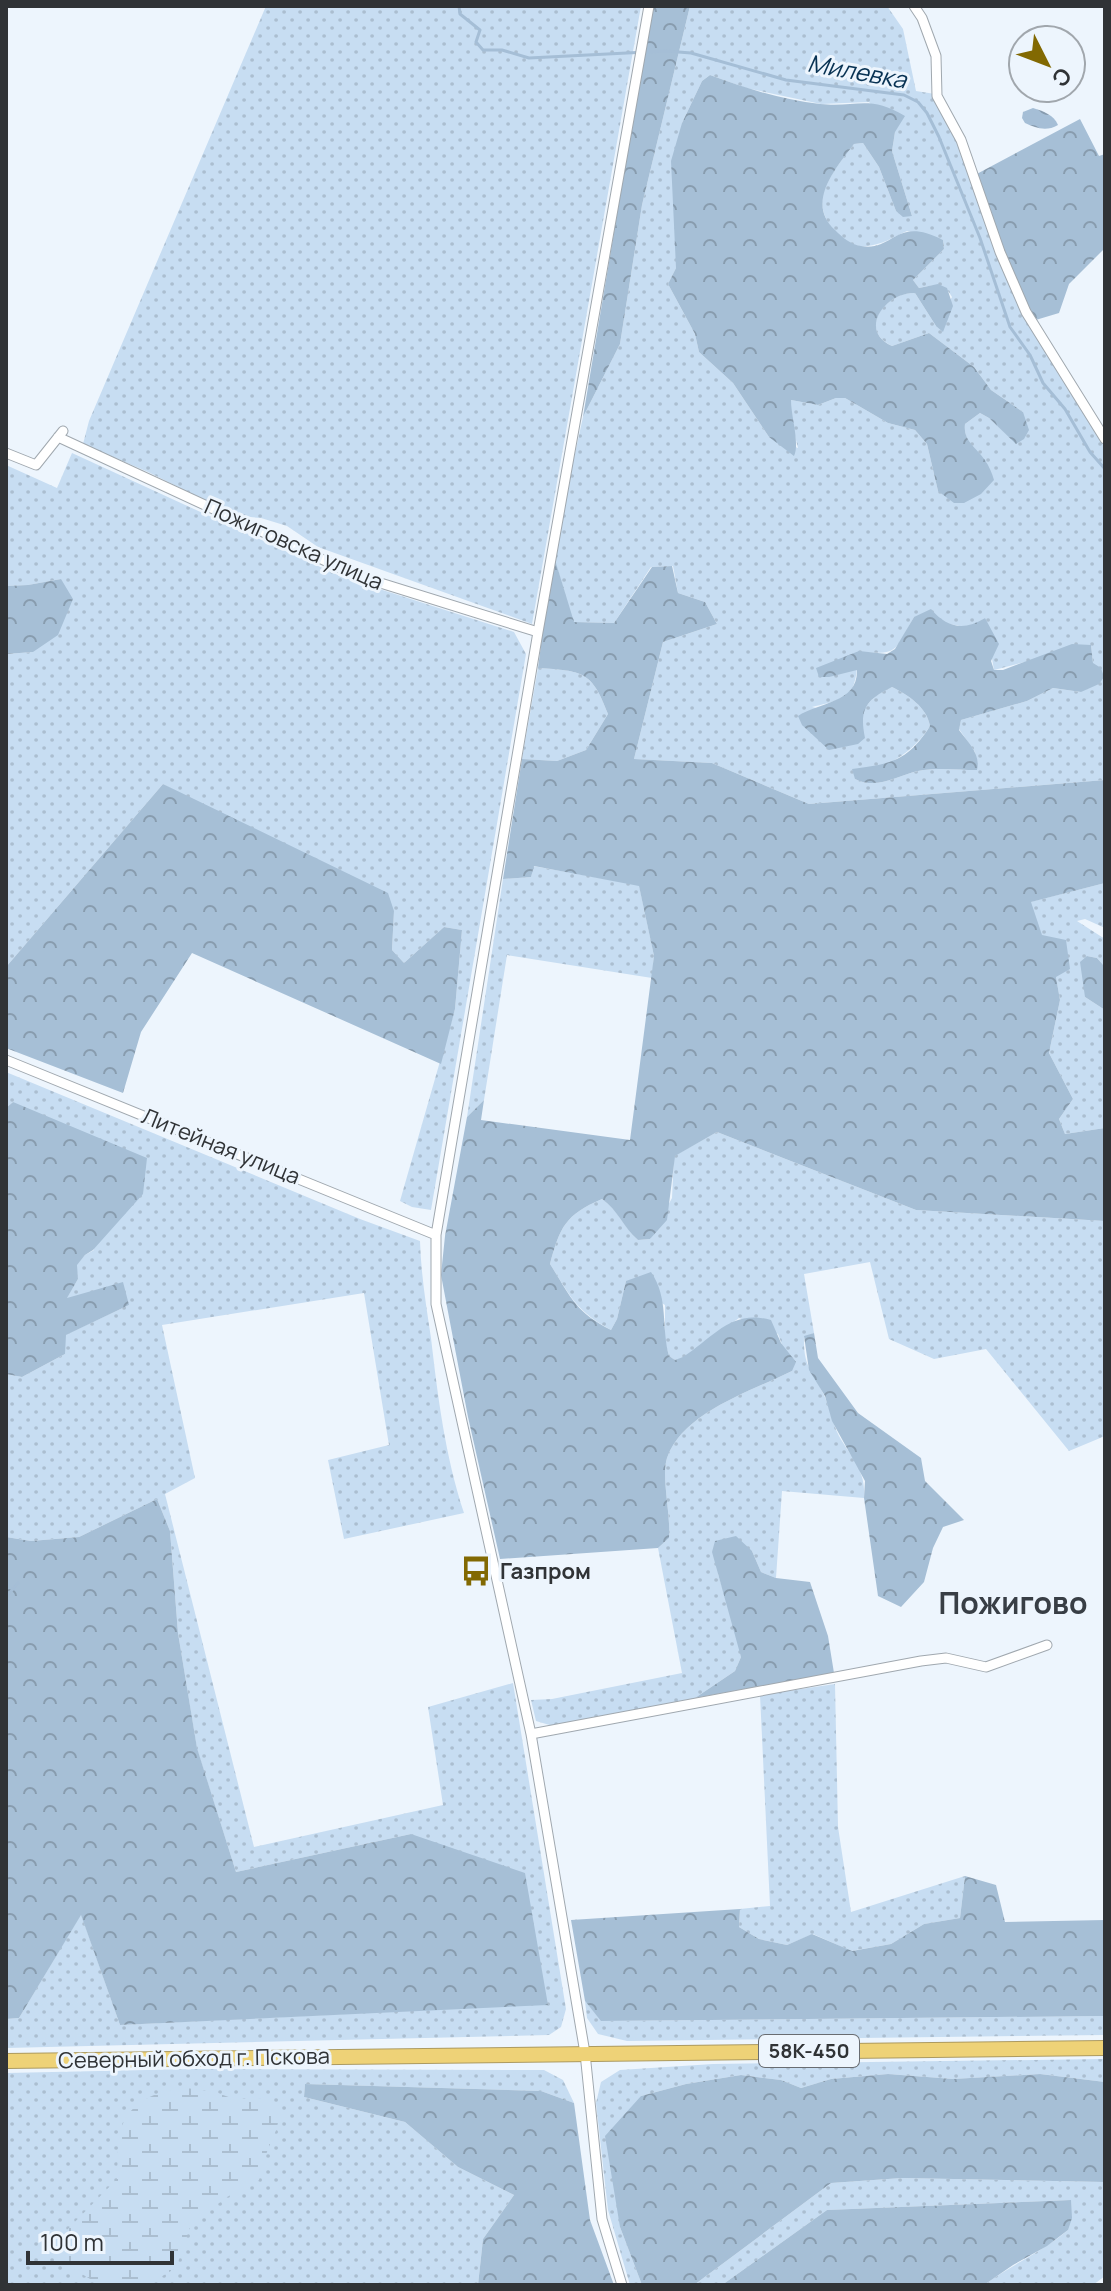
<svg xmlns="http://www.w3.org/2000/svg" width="1111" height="2291" viewBox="0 0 1111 2291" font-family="Manrope,sans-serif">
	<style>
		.grass { fill: url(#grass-dots); fill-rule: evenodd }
		.forest { fill: url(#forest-crowns) }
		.wetland { fill: url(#wetland-marsh) }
		.water { fill: url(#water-waves) }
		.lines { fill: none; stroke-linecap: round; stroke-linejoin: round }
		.stream { stroke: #a5bed6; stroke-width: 3 }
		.minor-casing { stroke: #a0a8af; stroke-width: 11 }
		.highway-casing { stroke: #ac9a60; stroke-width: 16 }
		.minor { stroke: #fff; stroke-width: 9 }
		.highway { stroke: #eed277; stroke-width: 14 }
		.labels { text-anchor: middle; stroke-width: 6; stroke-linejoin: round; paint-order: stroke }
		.shield { fill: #edf5fd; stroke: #696d72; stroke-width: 2 }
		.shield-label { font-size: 20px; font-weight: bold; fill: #303336 }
		.street-label { font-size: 22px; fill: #303336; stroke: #edf5fd }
		.poi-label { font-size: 22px; font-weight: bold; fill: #303336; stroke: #edf5fd; text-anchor: start }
		.water-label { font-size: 24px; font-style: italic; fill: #083253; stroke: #edf5fd }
		.district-label { font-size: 30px; font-weight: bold; fill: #383e45; stroke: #edf5fd }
	</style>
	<defs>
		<pattern id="grass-dots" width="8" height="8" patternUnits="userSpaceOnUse" patternTransform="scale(2)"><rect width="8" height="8" fill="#c7ddf2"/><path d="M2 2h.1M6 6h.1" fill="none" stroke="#abbed0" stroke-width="1.8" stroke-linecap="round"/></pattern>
		<pattern id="forest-crowns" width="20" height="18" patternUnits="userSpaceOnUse" patternTransform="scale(2)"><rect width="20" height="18" fill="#a6bfd6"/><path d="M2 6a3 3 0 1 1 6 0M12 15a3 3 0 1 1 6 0" fill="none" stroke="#889cae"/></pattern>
		<pattern id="wetland-marsh" width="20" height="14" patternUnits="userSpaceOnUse" patternTransform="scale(2)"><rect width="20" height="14" fill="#c7ddf2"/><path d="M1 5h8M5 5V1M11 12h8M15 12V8" fill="none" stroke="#abbed0"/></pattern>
		<pattern id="water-waves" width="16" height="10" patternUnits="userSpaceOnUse" patternTransform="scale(2)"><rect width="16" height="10" fill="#a5bed6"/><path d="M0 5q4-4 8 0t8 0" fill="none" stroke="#879bae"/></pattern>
	</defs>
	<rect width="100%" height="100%" fill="#edf5fd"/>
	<path class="grass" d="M266,6H641L532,624L318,547L287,526L261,518L237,516L148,472L83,444L89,421Z
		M690,6H887L903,29L916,91L935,94L962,142L1029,322L1105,430V780L809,804L712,763L634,759L663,642L717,624L705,602L678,593L673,566L651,567L614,623L573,622L553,553L583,417L620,344L642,205ZM710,75L746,88L821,104L869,102L895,132L892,151L912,216L896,211L879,167L863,143L854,144C843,158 830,174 824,191C815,215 840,249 867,246C881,245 894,237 907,231L943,240L944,249L913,280L919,288C933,285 944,282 952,297L936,326L915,293C885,292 857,330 892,346L929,333L974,367L991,390L1023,412L1016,443L989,418L980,413L965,424C963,441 976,451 987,463L938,491L927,444L915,430L888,423L845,398H836L818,405L791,400V420L798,448L769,437L733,383L699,352L695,334L668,284L676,268L682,123L702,81ZM914,617L970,628L985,618L994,670L1091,645L1093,663L1081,692L1053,688L1027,701L961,720L959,729L975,752L977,770C958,770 936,767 918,771C896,776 877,790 855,779C886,766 912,755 930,726C927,707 908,695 892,687C877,694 865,702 861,719L812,707C856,697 854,694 859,652C900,655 894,651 914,617Z
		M72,453L342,577L514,632L526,654L431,1210L412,1207L400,1201L455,1009L462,930L444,927L404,963L392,950L394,911L163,784L6,967V654L33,652L61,579L28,585L6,586V465L57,488Z
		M538,668C583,671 592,671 608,714L586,750L557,761L522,759Z
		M533,866L639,885L654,956L652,978L507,955L484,1100L467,1117L503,879L531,877Z
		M1105,883V928L1085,919L1077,921L1105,939V967L1097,958L1087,956L1085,997L1105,1010V1128L1065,1134L1059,1119L1073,1099L1049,1053L1060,1000L1056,977L1030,902Z
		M6,1072L360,1219L420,1241C421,1274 426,1305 431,1338C438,1398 445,1455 464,1513L344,1539L328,1460L389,1445L364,1293L162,1325L195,1478L165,1494L254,1847L443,1805L428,1707L513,1683L566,2009L561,2027L549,2035L6,2048V2019L19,2018L81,1914L120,2025L548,2004L411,1834L236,1872L197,1749L178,1633L170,1531L157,1499L79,1537L31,1541L6,1537V1374L22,1377L65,1354V1335L129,1305L66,1299L78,1279L76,1265L85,1255L94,1250L13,1102L6,1108Z
		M717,1132L916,1210L1105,1221V1436L1069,1451L986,1349L934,1359L889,1339L870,1262L804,1274L814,1333L804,1337C803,1368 813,1370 824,1395C830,1408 832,1422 839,1436C852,1459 866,1470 864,1498L782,1491L776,1578L761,1572L752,1551L718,1574L739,1641L741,1657L735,1671L695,1698L553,1726L536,1721L531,1700L552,1699L682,1673L658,1548L669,1538C671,1515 661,1476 667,1458C683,1412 752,1391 792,1371L778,1334L739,1318L683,1358L675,1360L669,1356L665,1342V1305L626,1281L617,1319L611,1330C575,1310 571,1297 550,1264C560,1227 565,1215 602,1199C618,1210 623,1226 638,1240L650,1239L672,1198L674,1156Z
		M835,1684L838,1827L851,1912L965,1876L960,1918L924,1924L891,1944L851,1951L813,1934L787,1945L759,1939L739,1927L740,1909L770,1906L760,1695Z
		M585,2001L602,2021L1105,2016V2035L627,2041L598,2034L587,2018Z
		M1105,2059V2082L1040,2074L953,2079L888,2074L831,2079L801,2088L781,2080L741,2075L686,2084L641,2096L620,2227L642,2285H630L608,2210L596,2103L601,2082L620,2070L713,2064Z
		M193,2069L544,2070L563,2080L574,2103L541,2091L305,2084L304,2097L405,2122L458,2167L514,2195L483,2239L478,2285H6V2073Z
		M902,2178L1105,2182V2276L1093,2285H984C1011,2265 1042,2252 1068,2230L1070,2200L827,2210L722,2285H694L831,2183Z"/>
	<path class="forest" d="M652,6H690L642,205L620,344L583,417Z
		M710,75C745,88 782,100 820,104C856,108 869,94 905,116L895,132L892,151L912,216L903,217L896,211L879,167L863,143L854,144C836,168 805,203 835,230C842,237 851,245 861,246C894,252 895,215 943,240L944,249L913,280L919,288L938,284L947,288L953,306L943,332L936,326L915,293C886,292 857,330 892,346L929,333L974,367L991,390L1023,412L1029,430L1024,439L1016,444L989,418L980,413L965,424C963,441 976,447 985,460C989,466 992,473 994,480L981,494L964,503H954L938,491L927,444L915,430L888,423L845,398H836L818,405L791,400C791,417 800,443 794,456L769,437L733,383L699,352L695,334L668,284L676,268L671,161L682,123L702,81Z
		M1080,119L1099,156L1105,154V248L1069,284L1059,313L1029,322L973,176Z
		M553,553L574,622L614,623L652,567L672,566L678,593L705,602L717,624L663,642L634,759L712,763L809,804L1105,780V883L1031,902L1042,935L1066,940L1070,969L1056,977L1060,1000L1049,1053L1073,1099L1059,1119L1065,1134L1105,1128V1221L916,1210L717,1132L675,1156L667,1220L650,1239L638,1240C623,1227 618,1210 602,1199C565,1215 560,1227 550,1264C571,1297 574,1311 611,1330L617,1319L626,1281L651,1272C669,1298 661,1327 669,1356L675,1360L683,1357C714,1337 731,1309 771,1320L781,1343L796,1362L792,1371C752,1391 683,1412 667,1458C661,1476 671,1515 669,1538L658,1548L500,1559L468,1417L441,1275L445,1236L467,1117L484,1100L481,1120L630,1140L654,956L639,886L534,866L531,877L503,879L522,759L557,761L586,750L608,714C592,671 583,671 538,668Z
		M61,579L73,599L58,635L33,652L6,654V586L28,585Z
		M931,609C947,628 964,631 985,618L999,644L991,661L994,670H1003L1072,644L1091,645L1093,663L1101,668L1104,677L1099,684L1081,692L1053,688L1027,701L961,720L959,730C968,742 981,754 977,770C958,770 936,767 918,771C896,776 877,790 855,779L852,769C891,764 908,761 930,726C927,707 908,695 892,687C866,700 859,709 865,738L858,744L829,750L802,725L798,716C819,702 858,703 857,670L829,677H819L816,668L859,651L887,654L895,649L914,617Z
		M163,784L388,893L394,911L392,950L404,963L444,927L462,930L455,1009L441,1064L192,953L141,1032L123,1093L6,1048V967Z
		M1087,956L1097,958L1105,967V1010L1085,997L1080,962Z
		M13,1102L147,1158L143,1194L93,1250L85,1255L77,1265L78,1279L67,1298L123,1282L129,1305L66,1335L65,1354L22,1377L6,1374V1108Z
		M814,1333L818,1358L858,1413L921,1458L925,1481L964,1520L943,1527L933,1548L924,1582L901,1607L878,1596L864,1498L865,1481L832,1421L825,1396L809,1370L804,1336Z
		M157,1499L170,1531L178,1633L197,1748L236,1872L411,1834L525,1873L548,2005L120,2025L81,1915L19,2018L6,2019V1537L31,1541L79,1537Z
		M736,1536L752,1551L761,1572L776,1578L810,1582L828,1636L834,1673L695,1698L735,1671L741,1657L712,1552L715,1541Z
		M965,1876L996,1885L1005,1922L1105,1920V2016L601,2021L585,2001L571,1920L740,1909L739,1927L759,1939L787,1945L812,1934L852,1951L891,1944L924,1924L960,1918Z
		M888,2074L953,2079L1040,2074L1105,2082V2182L902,2178L831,2183L694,2285H642L620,2227L605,2136L641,2096L686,2084L741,2075L781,2080L801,2088L831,2079Z
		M305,2084L541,2091L574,2103L590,2220L614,2285H478L483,2239L514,2195L458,2167L405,2122L304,2097Z
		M1071,2200L1072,2218L1068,2230L1047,2246L1013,2265L984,2285H722L827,2210Z"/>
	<path class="wetland" d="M186,2088L215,2092L234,2099L264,2098L273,2101C286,2122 272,2135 266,2155C263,2163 261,2171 259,2180L227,2197L191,2224L176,2268L147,2285H100L67,2265L55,2251L63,2234L117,2179C118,2164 117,2149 120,2135C125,2102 158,2090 186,2088Z"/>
	<path class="water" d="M1033,108C1043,111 1054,115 1058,125C1046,132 1036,128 1025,123L1022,118L1023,112Z"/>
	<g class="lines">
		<path class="stream" d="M459,6L460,14L480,30L476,42L483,50H502L529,58L666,51L691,53L786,80L904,95L918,102L927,113L939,137L980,238L1010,327L1030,355L1043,383L1065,409L1090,452L1105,469
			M6,1597L18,1583"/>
		<g class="minor-casing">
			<path id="minor" d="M914,6L922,18L936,56L937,96L961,140L1000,252L1026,312L1105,439
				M58,437L358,576L538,632
				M6,453L36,465L63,431
				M6,1060L436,1235
				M531,1734L921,1661L946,1658L986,1667L1047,1645
				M622,2285L602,2219L585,2053L531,1734L436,1304V1235L538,632L649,6"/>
		</g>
		<g class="highway-casing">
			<path id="highway" d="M6,2061L1105,2048"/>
		</g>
		<use href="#minor" class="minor"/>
		<use href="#highway" class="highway"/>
	</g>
	<defs>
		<g id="bus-bare" transform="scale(2.4)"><path d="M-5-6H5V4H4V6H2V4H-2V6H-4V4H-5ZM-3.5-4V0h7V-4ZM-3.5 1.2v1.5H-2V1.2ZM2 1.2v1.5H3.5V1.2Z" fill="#826902" stroke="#edf5fd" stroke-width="2.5" paint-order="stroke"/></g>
	</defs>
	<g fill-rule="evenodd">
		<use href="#bus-bare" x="476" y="1571"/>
	</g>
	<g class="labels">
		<rect class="shield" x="759" y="2035" width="100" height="32" rx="6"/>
		<g class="shield-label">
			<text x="809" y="2058">58К-450</text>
		</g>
		<g class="street-label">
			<text transform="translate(294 544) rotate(24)" y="8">Пожиговска улица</text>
			<text transform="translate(221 1146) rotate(22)" y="8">Литейная улица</text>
			<text transform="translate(194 2058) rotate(-1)" y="8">Северный обход г. Пскова</text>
		</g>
		<g class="poi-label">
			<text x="500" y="1579">Газпром</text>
		</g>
		<g class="water-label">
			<text transform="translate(857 72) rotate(10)" y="8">Милевка</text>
		</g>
		<g class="district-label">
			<text x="1013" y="1614">Пожигово</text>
		</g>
	</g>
	<rect width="1111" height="2291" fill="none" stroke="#303336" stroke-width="16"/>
	<g transform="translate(1047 64) rotate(132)"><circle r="38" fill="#edf5fd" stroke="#a1a7ad" stroke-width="2"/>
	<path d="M0-6L14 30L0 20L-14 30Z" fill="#826902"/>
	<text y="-12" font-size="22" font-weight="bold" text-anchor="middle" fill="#303336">С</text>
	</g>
	<path d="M28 2251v12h144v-12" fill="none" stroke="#303336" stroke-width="4"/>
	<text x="40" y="2251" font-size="24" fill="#303336" stroke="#edf5fd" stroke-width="6" paint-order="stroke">100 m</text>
</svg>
